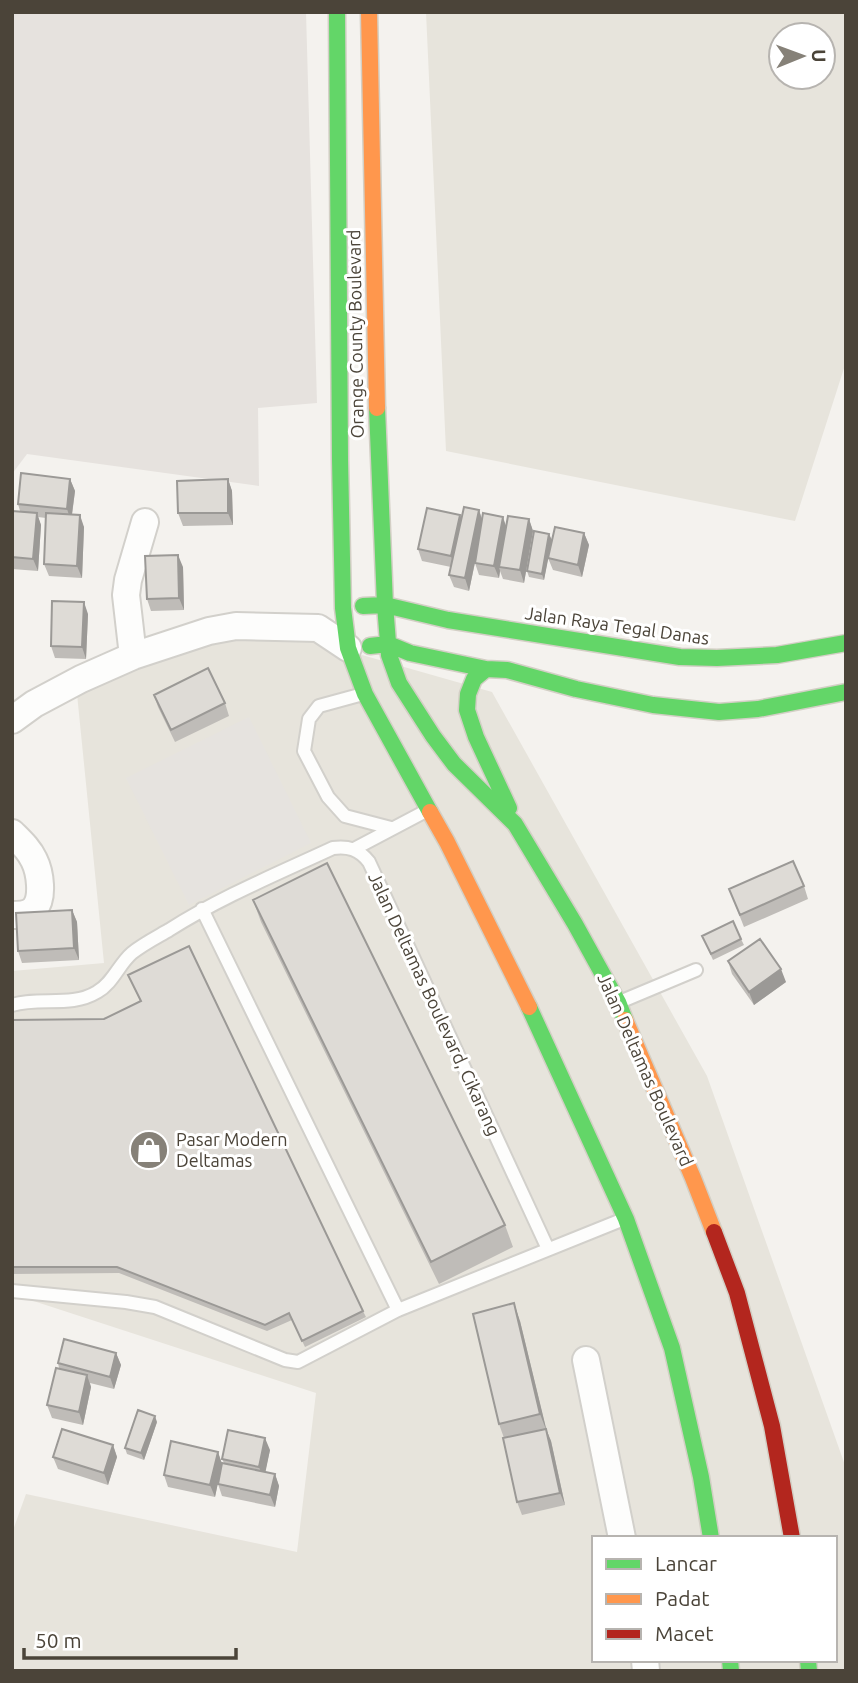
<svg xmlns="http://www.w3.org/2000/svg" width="858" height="1683" viewBox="0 0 858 1683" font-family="Ubuntu,sans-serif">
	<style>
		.residential { fill: #e7e4dc; fill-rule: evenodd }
		.industrial { fill: #e6e2de }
		.parking { fill: #e6e3df }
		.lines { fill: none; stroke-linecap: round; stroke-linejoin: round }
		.lane-casing { stroke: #d2d0cb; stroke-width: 16 }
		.street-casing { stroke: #d2d0cb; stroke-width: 30 }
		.fast-casing { stroke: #d3cfc5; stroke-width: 19 }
		.slow-casing { stroke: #d3cfc5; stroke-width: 19 }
		.jam-casing { stroke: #d3cfc5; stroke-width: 19 }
		.lane { stroke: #fdfdfc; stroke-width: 12 }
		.street { stroke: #fdfdfc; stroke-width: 26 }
		.fast { stroke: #63d668; stroke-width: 16 }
		.slow { stroke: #ff974d; stroke-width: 16 }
		.jam { stroke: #b3261e; stroke-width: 16 }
		.wall { fill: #bfbcb8 }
		.shaded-wall { fill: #9b9996 }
		.building { fill: #dedbd6; stroke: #9b9996; stroke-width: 2 }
		.labels { text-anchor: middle; stroke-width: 6; stroke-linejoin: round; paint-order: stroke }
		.street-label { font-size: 18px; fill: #4b4439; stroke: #fff }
		.poi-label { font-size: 18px; fill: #4b4439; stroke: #fff; text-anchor: start }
	</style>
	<rect width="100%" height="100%" fill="#f4f2ee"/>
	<path class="residential" d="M426,12H846V362L795,521L446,451ZM781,35H823V77H781Z
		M243,621L492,692L707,1076L846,1468V1671H12V1533L26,1494L297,1552L316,1393L12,1294V971L104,963L77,694ZM594,1538H835V1660H594Z"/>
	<path class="industrial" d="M12,12H306L317,403L258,408L259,486L27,454L12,474Z"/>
	<path class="parking" d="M249,717L311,843L189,905L126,778Z"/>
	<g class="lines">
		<g class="lane-casing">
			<path id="lane" d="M363,694L319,706L309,719L304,751L328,797L345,816L391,828
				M354,849L426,811
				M202,909L398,1310
				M622,1001L696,970
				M12,1005C39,996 71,1008 97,992C113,983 119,964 132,953C143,944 157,937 169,930C221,897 277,874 333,848C348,846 359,849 369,862L548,1249
				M12,1291L126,1302L155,1307L285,1360L298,1362L398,1310L624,1219"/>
		</g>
		<g class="street-casing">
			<path id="street" d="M133,656L126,595L128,580L145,522
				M12,720L34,704L81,679L133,656L209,631L236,626L318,628L348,648
				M12,833C20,841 29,849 34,860C40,872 44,898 34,909C28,915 20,915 12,915
				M586,1360L622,1538
				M645,1660L646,1671"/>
		</g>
		<g class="fast-casing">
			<path id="fast" d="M337,12L340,459L343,608L348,648L365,694L430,812
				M377,408L385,605L389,655L399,683L433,736L454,764L515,824L575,924L618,1002L625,1020
				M363,606L385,605L448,620L680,657L717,658L777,655L846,643
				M370,646L388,644L410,653L486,669
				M509,808L476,737L467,710L468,694L474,679L486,669L507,670L576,689L653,705L719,712L758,709L846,692
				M529,1007L626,1219L672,1348L701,1477L711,1538
				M730,1660L731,1671
				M808,1660L809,1671"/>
		</g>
		<g class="slow-casing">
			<path id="slow" d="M369,12L377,408
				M430,812L447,842L529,1007
				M625,1020L693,1178L714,1232"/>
		</g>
		<g class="jam-casing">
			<path id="jam" d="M714,1232L737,1293L772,1426L792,1538"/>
		</g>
		<use href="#lane" class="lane"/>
		<use href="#street" class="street"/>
		<use href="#fast" class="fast"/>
		<use href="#slow" class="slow"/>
		<use href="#jam" class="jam"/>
	</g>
	<path class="wall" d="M70,479L75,491L72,515L84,527L82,578L49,576L44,564L46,518L38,517L41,525L38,571L12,569V511H20L18,504Z
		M228,479L232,491L233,525L183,526L178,513Z
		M479,510L482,519L506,525L529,519L533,531L524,583L503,579L500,571L499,578L479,575L475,563L469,591L454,587L449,575L451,567L422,561L418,549L461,519Z
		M584,533L589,545L582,577L553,570L548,558L544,580L529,577L527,571L552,540Z
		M183,567L184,610L151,611L147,599Z
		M88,614L86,659L55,658L51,646Z
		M154,695L225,703L229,716L175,742L158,707Z
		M804,886L808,899L744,927L729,889Z
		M253,900L505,1225L513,1247L439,1284L261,922Z
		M72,910L77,922L79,960L22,963L18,951Z
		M702,936L741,939L744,945L713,960Z
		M728,961L786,982L754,1005L732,974Z
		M128,975L363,1311L366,1317L305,1347L292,1320L267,1331L119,1273L12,1274V1020L104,1019L140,1001Z
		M520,1321L546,1429L551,1441L565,1505L522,1515L517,1502L504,1438L499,1424Z
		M116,1353L121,1365L114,1389L90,1383L91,1387L83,1425L52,1418L47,1405L59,1368L58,1363Z
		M157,1422L144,1460L127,1454L125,1448Z
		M113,1445L117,1457L108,1485L58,1469L53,1457Z
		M270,1450L265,1472L275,1474L279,1486L275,1507L222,1496L218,1484L219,1477L215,1497L168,1487L164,1475L218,1452L222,1464L224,1463L222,1459Z"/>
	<path class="shaded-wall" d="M70,479L75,491L71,521L67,509Z
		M228,479L232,491L233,525L228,513Z
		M479,510L483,523L469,591L465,578Z
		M37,513L41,525L38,571L33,559Z
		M80,515L84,527L82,578L77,566Z
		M460,515L464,527L455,568L451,556Z
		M503,517L507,529L499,567L500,571L499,578L494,566Z
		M529,519L533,531L524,583L520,570Z
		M584,533L589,545L582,577L578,565Z
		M549,534L552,540L544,580L542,574Z
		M178,555L183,567L184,610L179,598Z
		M84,602L88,614L86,659L82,647Z
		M72,910L77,922L79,960L74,948Z
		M781,969L786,982L754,1005L749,992Z
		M514,1303L520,1321L547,1432L540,1414Z
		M116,1353L121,1365L114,1389L110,1377Z
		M87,1375L91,1387L83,1425L79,1412Z
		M155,1416L157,1422L144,1460L141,1453Z
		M546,1429L551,1441L565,1505L560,1493Z
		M265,1438L270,1450L264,1479L259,1467Z
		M113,1445L117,1457L108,1485L104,1473Z
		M218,1452L222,1464L215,1497L210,1485Z
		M275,1474L279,1486L275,1507L270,1495Z"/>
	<path class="building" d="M21,473L70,479L67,509L18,504Z
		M228,479V513H178L177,481Z
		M464,507L479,510L465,578L449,575Z
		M427,508L460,515L451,556L418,549Z
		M12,511L37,513L33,559L12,557Z
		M46,513L80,515L77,566L44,564Z
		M483,513L503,517L494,566L475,563Z
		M508,516L529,519L520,570L499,567Z
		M555,527L584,533L578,565L548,558Z
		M534,531L549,534L542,574L527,571Z
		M178,555L179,598L147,599L145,556Z
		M52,601L84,602L82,647L51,646Z
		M208,668L225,703L171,730L154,695Z
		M793,861L804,886L740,915L729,889Z
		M327,863L505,1225L431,1262L253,900Z
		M72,910L74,948L18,951L16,913Z
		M733,921L741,939L711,954L702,936Z
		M760,939L781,969L749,992L728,961Z
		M189,946L363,1311L302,1341L289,1313L265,1325L117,1267H12V1020L104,1019L141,1001L128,975Z
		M514,1303L540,1414L499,1424L473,1314Z
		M64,1339L116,1353L110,1377L58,1363Z
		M56,1368L87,1375L79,1412L47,1405Z
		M138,1410L155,1416L141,1453L125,1448Z
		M62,1429L113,1445L104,1473L53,1457Z
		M546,1429L560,1493L517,1502L503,1438Z
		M228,1430L265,1438L259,1467L222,1459Z
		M171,1441L218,1452L210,1485L164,1475Z
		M222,1463L275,1474L270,1495L218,1484Z"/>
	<defs>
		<g id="shop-disc" transform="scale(2.0125)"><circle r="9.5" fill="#868178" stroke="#fff"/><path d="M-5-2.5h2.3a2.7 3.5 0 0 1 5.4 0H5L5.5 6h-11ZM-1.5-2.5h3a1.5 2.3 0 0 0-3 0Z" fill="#fff"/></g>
	</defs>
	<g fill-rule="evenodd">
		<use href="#shop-disc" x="149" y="1150"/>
	</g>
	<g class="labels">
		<g class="street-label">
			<text transform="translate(356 334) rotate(-91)" y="6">Orange County Boulevard</text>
			<text transform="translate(617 626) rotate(8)" y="6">Jalan Raya Tegal Danas</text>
			<text transform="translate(434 1004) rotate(65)" y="6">Jalan Deltamas Boulevard, Cikarang</text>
			<text transform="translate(645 1070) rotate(66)" y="6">Jalan Deltamas Boulevard</text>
		</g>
		<g class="poi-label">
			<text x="176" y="1146">Pasar Modern<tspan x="176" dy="21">Deltamas</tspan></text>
		</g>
	</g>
	<rect width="858" height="1683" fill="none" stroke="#4b4439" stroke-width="28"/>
	<rect x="592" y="1536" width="245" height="126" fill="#ffffff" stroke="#b7b4b0" stroke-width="2"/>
	<rect x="606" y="1559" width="35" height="10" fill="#63d668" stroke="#b7b4b0" stroke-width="2"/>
	<text x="655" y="1571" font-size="21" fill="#4b4439">Lancar</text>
	<rect x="606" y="1594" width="35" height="10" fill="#ff974d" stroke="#b7b4b0" stroke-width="2"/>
	<text x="655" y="1606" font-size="21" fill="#4b4439">Padat</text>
	<rect x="606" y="1629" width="35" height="10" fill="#b3261e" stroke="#b7b4b0" stroke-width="2"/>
	<text x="655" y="1641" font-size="21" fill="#4b4439">Macet</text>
	<g transform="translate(802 56) rotate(89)"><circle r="33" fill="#ffffff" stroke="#b7b4b0" stroke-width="2"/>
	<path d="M0-5L12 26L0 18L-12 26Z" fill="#868178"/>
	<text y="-10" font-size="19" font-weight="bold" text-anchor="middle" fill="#4b4439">U</text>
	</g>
	<path d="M24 1648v10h212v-10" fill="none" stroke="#4b4439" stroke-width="3.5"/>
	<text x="35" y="1648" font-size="21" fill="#4b4439" stroke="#ffffff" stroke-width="5" paint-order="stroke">50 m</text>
</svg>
